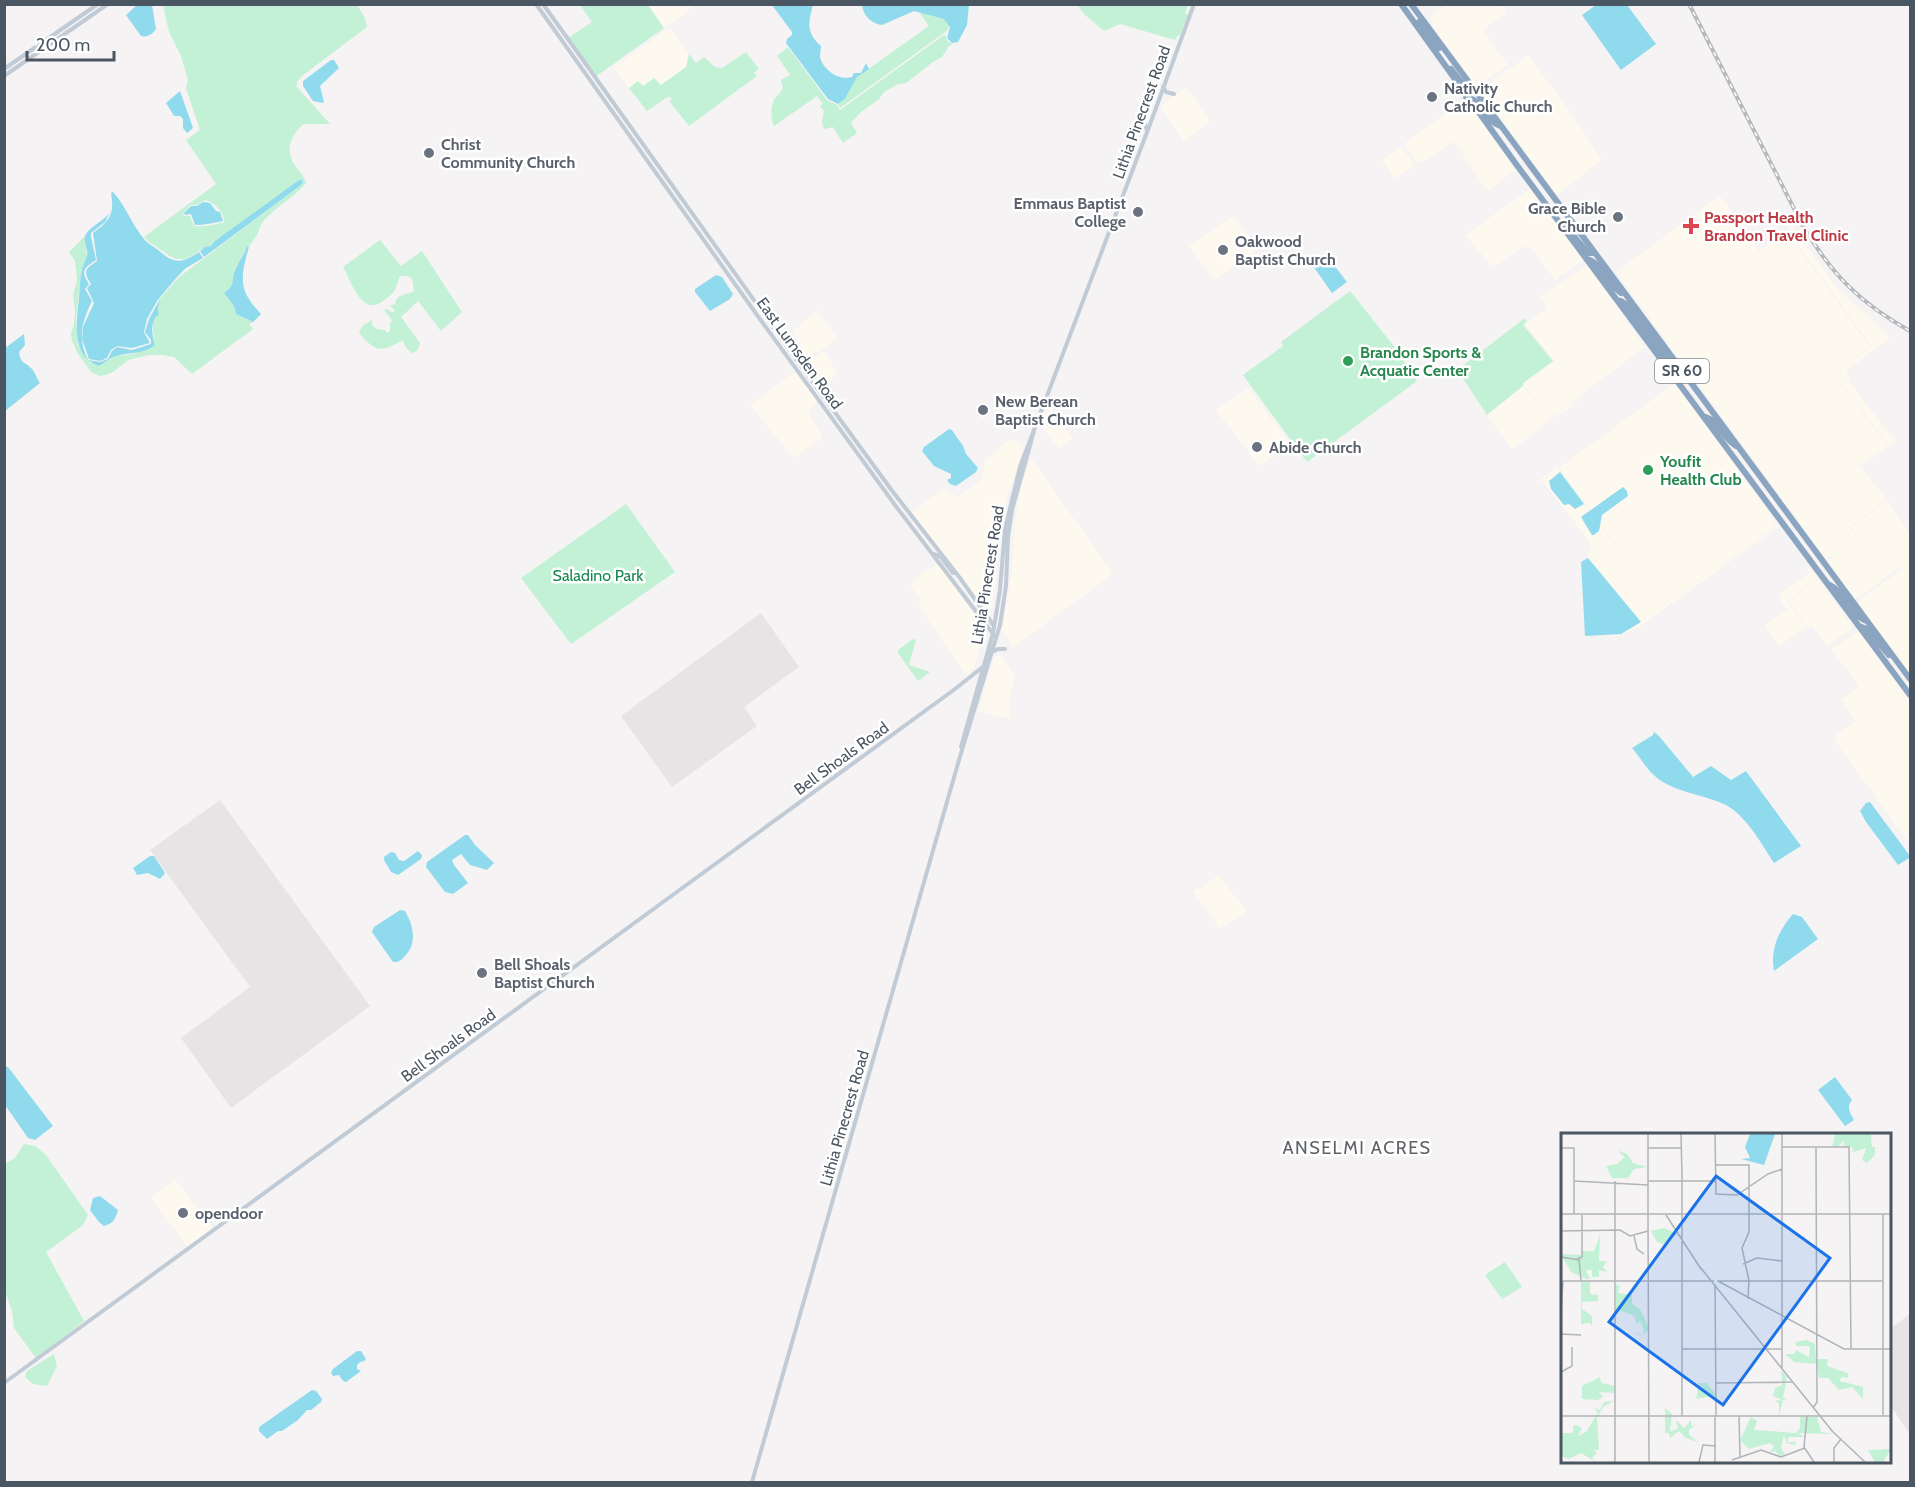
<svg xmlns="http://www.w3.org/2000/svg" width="1915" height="1487" viewBox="0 0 1915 1487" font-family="Cabin,sans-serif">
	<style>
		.commercial { fill: #fdf9ef }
		.education { fill: #e6e4e5 }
		.green { fill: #c3f1d5; fill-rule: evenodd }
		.water { fill: #90daee }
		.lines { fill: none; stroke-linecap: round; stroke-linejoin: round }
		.secondary { stroke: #c1cbd6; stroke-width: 4 }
		.highway { stroke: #8ba5c1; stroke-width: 6 }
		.rail-casing { stroke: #b5b8bd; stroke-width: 4 }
		.rail { stroke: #fff; stroke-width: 1.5; stroke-dasharray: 4.5; stroke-linecap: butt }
		.worship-dot { fill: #6b7280; stroke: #fff; stroke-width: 2 }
		.health-dot { fill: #e0444e; stroke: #fff; stroke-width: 2 }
		.leisure-dot { fill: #2e9e5b; stroke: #fff; stroke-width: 2 }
		.labels { text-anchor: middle; stroke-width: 5; stroke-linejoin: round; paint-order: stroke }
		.shield { fill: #fff; stroke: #808990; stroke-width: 1.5 }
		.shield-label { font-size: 15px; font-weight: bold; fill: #4a5661 }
		.worship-label { font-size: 16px; font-weight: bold; fill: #5b616d; stroke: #fff; text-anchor: start }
		.street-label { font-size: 16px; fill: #4a5661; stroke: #fff }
		.health-label { font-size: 16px; font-weight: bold; fill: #be3a42; stroke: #fff; text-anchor: start }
		.leisure-label { font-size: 16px; font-weight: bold; fill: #27864d; stroke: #fff; text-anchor: start }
		.park-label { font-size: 16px; fill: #17864f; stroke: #fff }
		.neighbourhood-label { font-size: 18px; letter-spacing: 1.5px; fill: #5f6368; stroke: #fff }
		.inset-road { fill: none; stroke: #b1b4b9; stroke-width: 1.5 }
		.view { fill: #1a73e8; fill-opacity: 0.15; stroke: #1a73e8; stroke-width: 3 }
		.inset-edge { fill: none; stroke: #4a5661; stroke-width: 3 }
	</style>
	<rect width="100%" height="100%" fill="#f5f3f3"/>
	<path class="commercial" d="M648,5H696L664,28Z
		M1446,5H1502L1507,11L1483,30L1508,65L1476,85L1431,24V17Z
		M670,27L689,54L686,67L661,86H643L638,82L629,88L614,68Z
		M1528,55L1572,114L1602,160L1557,195L1482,93L1483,89L1510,67L1511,68Z
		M1186,87L1210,121L1184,142L1160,106Z
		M1465,100L1516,170L1487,191L1454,141L1418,164L1404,144Z
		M1401,146L1415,166L1394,179L1382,160Z
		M1530,189L1583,260L1550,284L1554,279L1538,256L1528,246L1521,248L1493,267L1465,235Z
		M1720,196L1759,251L1786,231L1870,347L1834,375L1887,445L1859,465L1887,500L1849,527L1856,536L1827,560L1616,272Z
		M1234,215L1257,249L1214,280L1189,246Z
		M1792,226L1834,284L1890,338L1846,371L1852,385L1895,441L1862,466L1861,465L1888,444L1835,375L1872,347L1787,230Z
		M1585,266L1589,268L1645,347L1550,418L1523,384L1554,361L1525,324L1547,308L1539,297Z
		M817,310L837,338L808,359L793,331Z
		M824,351L838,374L820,389L803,366Z
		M796,371L817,401L808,412L823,437L794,458L750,405Z
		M1675,383L1776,522L1775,526L1661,606L1559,468Z
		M1523,386L1550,419L1586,393L1568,410L1545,423L1536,432L1512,450L1487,415Z
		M1248,388L1291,445L1260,466L1216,410Z
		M1052,408L1073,439L1059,449L1039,423L1042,415Z
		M1011,439L1024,445L1008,495L1003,518L999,541L995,590L992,609L989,612L986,611L912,512L944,488L958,497L983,479L985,460Z
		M1595,440L1558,467L1560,472L1549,481V484L1564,505L1569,504L1576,509L1584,504L1589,511L1582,516L1585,526L1592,535L1597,533L1599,524L1661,607L1769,531L1776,526L1777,523L1779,526L1638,628L1621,634L1641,621L1588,558V553L1592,547L1574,521L1542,481L1537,482Z
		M1031,458L1113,574L1015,646L1014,649L1002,631L1012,573L1016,511L1022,484Z
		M1888,501L1910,534V676L1856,603L1902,569L1900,567L1854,600L1827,562L1857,536L1851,527Z
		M936,565H939L984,628L976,664L967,677L918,605L922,602L910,585L916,578Z
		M1810,568L1818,578L1787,601L1806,627L1779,646L1765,625L1787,610L1778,596L1809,573L1808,569Z
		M1818,579L1852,625L1850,630L1827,646L1812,626L1808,628L1789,601Z
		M1857,632L1861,634L1910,701V844L1833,738L1856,721L1841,700L1859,686L1831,649Z
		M1002,655L1015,677L1009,699L1011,719L978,711L994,658L996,656Z
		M1219,875L1246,911L1220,929L1193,891L1197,888L1199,889Z
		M175,1179L213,1229L188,1248L151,1197Z"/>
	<path class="education" d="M761,613L799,667L744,707L757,726L672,787L621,716Z
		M220,800L370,1006L231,1108L181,1038L250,987L150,850Z
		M1910,1314V1434L1890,1405V1329Z"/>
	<path class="green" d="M1077,4L1188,5L1185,13L1188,15L1180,35L1177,36L1175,40L1120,24L1104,31L1084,14Z
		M163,5H357L365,18L367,27L302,76L297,82V87L330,124H303C290,138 284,149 296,167C300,173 304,175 306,183C294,198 269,211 261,225C259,229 258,234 255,238C249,247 240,258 235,269C231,281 236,284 224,293L234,306L236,314L253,322L249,324L253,329L192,374L174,357L163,355H149L128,360L113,372L105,375L100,376L92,373L78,354L72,341L71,333L74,325L75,311L73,295L77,280L75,261L69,252L85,236L87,257L81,271L76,319L78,345L91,363H104L115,356L133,354L155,345L152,324L157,307L160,299L178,278L302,184V180H299L211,246C203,247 198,252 191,256C177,264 168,255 157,247C153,244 149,243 146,239L144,237L148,234L216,184L186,140L200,130L186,88L188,80L181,56L169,32ZM205,200C214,202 225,213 224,222C214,225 205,227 194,226L190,216H184L183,214L190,205H197Z
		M580,5H648L664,28L595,77L568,38L592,22Z
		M919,12L944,19L949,24L948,30L840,108L838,104L845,99L857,77L929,26Z
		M944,35L946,36L947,41L953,44L949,46L942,57L933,62L906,83L898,84L884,92L878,100L861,112L851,123L857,133L843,143L833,127L824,129L822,122L824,111L820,106L823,104L817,96L774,126C771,119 770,108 774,100C776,96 781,93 783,88L781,80L790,75L777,56L788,47L827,100L837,105L840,110Z
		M746,52L759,69L754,73L757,76L689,126L669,101L672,99L670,97L666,98L647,111L629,88L638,81L643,86L654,78L661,85L686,67L689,54L696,63L704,57L715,67L722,68Z
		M380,240L401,266L422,251L462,312L441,331L418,301L401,317L420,343L417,351L411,353L405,346L403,340C380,353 376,352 359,333L362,326L372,320V324L376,329L385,330L387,333L390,331V324L392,320L384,310L387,309L393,313L395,310L390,306L395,304C398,292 406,296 414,291L412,278L408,276H400C398,280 397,285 395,290C393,294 385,300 380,303C360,314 351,280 343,267Z
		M1350,291L1393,345L1417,381L1307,462L1243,375L1283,346L1281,342Z
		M1525,318L1527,321L1523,325L1553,361L1523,383V386L1487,415L1462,377L1461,367Z
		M626,504L675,572L571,644L521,578Z
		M913,639L916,640L909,665L930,672L918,681L898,653V650Z
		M24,1144L35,1146L46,1155L88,1215L83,1225L46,1252L84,1321L36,1358L14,1328L12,1311L5,1291V1164L15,1158Z
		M1505,1262L1522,1287L1502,1299L1485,1275Z
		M54,1354L57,1366L47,1386L33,1384L25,1377L27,1371Z"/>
	<path class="water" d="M137,5H152L156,29C153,34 146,38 141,36L126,15Z
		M772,5H813C808,23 806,33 821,46C821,47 820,56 820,57C823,70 839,81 852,77L854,73H861L866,63L869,69L857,77L845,99L838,104L828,99L786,43L787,39L792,35V32Z
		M862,5H969L967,25L958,42L952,43L947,38L950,27L944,19L914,11L882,25C871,24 863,15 862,5Z
		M1596,5H1627L1656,44L1621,70L1582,15Z
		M331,60H334L339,68L320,86L324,102L323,103L313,101L303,86V81Z
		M180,91L193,128L187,133L183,128V119L180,116H174L166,103Z
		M299,180H303L302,184L297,188L204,257L200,251L205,247L211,246L215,241Z
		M113,192C126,206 132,225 144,239C148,244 153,246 158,250C174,264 181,264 199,252L203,258L186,268L177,277L157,301L147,319L144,332L150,343L132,348L117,346L111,350L107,358L100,361L89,359L82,339L83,327L94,303L87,288L91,284C82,270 86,269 97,261L93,233C109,221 115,215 111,193Z
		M203,202L210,203L216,211L220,212L223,221C213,223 205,225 195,225L191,214L185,215L184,213L191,206H197Z
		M110,212L105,222L91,233V237L96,260C84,268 80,271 89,284L85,289L92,301C82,322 77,337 88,360L100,362L108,359L112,351L117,347L132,350L151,344V340L145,332L149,319L160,299C159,305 156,307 159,314C149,322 152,334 155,345C143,354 130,352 116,356C110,358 104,363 99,366C73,357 76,328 78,307C80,294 79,282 82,269C83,265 85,261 87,256C89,249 82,241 86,234C92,225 104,221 110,212Z
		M247,246L249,247C244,264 238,283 249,299C252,305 257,309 261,314L253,322L236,314L234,306L224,293C237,284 230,280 236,268C239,260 245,255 247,246Z
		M1327,256L1347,282L1332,293L1313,266Z
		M716,275L722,277L733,294L730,299L710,311L695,292V289Z
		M24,334L25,345L19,352C21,365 25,361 32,369C35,372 37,379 40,383L5,411V348Z
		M949,429L952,430L963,446L966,454L978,468L976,472L956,486L950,484L947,480L951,478V474L934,466L922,451L924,447Z
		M1560,472L1584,504L1575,509L1569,504L1564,505L1551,489L1549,481Z
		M1623,487L1627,491L1628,496L1602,515L1599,531L1594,535H1592L1581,517Z
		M1588,558L1641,622L1621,634L1585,636L1581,562Z
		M1654,732L1659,736L1693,777L1711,766L1731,780L1746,771L1801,846L1774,863C1761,843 1747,817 1726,805C1706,795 1673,792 1656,777C1647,770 1640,757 1632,748L1653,735Z
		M1870,802L1910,856L1909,858L1898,865L1866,822L1860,811L1866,803Z
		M465,835H468L475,845L494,863L487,870L470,865L461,854L452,860L454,865L468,883L453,894L445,892L426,867L427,862Z
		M418,851L422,855L421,859L398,875L391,872L384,860V857L391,852L395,853L399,860L404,861Z
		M150,856H154L165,873L160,879L148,873L137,875L133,868Z
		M400,910L405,911C413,925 418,942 405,956C401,960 400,962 393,962L372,932L374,927Z
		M1793,914L1802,917L1818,939L1774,971C1770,949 1779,930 1793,914Z
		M5,1066L8,1067L53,1126L35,1140L28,1138L5,1105Z
		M1835,1077L1852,1100C1846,1107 1850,1113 1854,1120L1845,1126L1818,1090Z
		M100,1196L118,1210C116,1218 113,1224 104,1226L99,1222L90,1210L93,1198Z
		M357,1351H361L366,1359L364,1361L360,1362L357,1365V1369L361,1371L346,1382L343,1381L339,1375L333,1376L331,1373L333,1369Z
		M312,1390L316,1391L322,1399L321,1402L311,1410H307L298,1420L282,1431H278L267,1439L259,1431V1427Z"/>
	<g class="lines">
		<path class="secondary" d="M536,4L757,315L895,505L994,635
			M543,4L801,366L893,492L960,578L994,626
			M4,69L98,4
			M4,76L108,4
			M1163,87L1166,92L1174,94
			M1136,121L1144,122L1147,130
			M934,554L941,557L953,573H956
			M992,652L998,649H1005
			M961,747L993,633L1000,590L1005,529L1020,467L1152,119L1194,4
			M4,1383L955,689L984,666
			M752,1482L959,760L1000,625L1006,586L1008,537L1012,510L1034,431"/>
		<path class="highway" d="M1401,4L1516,164L1910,695
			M1411,4L1910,679
			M1419,22L1439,48
			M1451,69L1469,92L1474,91
			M1466,97C1479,97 1485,121 1500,126
			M1566,227L1588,253H1594
			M1587,259C1600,262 1609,285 1621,293
			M1621,301L1627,305L1666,359
			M1705,417C1718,420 1724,439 1736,446
			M1828,584C1846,592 1851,617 1867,621
			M1859,626L1867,629L1889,655"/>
		<g class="rail-casing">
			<path id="rail" d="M1689,4L1803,226C1832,275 1860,303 1910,331"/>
		</g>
		<use href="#rail" class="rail"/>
	</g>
	<g class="worship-dot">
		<circle cx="1432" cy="97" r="6"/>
		<circle cx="429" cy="153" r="6"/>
		<circle cx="1138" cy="212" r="6"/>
		<circle cx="1618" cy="217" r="6"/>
		<circle cx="1223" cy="250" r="6"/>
		<circle cx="983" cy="410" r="6"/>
		<circle cx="1257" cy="447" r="6"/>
		<circle cx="482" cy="973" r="6"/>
		<circle cx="183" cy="1213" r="6"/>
	</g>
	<path class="health-dot" d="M1688 217h6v6h6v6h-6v6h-6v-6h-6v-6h6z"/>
	<g class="leisure-dot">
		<circle cx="1348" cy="361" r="6"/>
		<circle cx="1648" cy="470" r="6"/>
	</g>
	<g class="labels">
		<rect class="shield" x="1655" y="359" width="54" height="24" rx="4.5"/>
		<g class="shield-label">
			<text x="1682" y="376">SR 60</text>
		</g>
		<g class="worship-label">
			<text x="1444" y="94">Nativity<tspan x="1444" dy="18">Catholic Church</tspan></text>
			<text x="441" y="150">Christ<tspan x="441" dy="18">Community Church</tspan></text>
			<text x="1126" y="209" text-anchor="end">Emmaus Baptist<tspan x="1126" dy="18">College</tspan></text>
			<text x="1606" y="214" text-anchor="end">Grace Bible<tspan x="1606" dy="18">Church</tspan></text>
			<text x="1235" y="247">Oakwood<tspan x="1235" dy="18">Baptist Church</tspan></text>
			<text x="995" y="407">New Berean<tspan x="995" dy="18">Baptist Church</tspan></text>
			<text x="1269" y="453">Abide Church</text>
			<text x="494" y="970">Bell Shoals<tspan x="494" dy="18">Baptist Church</tspan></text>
			<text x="195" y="1219">opendoor</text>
		</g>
		<g class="street-label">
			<text transform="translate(1141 112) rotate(-70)" y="6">Lithia Pinecrest Road</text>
			<text transform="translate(800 353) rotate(54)" y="6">East Lumsden Road</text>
			<text transform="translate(987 575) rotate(-81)" y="6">Lithia Pinecrest Road</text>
			<text transform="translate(841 758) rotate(-36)" y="6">Bell Shoals Road</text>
			<text transform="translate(448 1045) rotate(-36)" y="6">Bell Shoals Road</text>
			<text transform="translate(844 1118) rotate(-74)" y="6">Lithia Pinecrest Road</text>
		</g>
		<g class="health-label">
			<text x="1704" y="223">Passport Health<tspan x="1704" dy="18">Brandon Travel Clinic</tspan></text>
		</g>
		<g class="leisure-label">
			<text x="1360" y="358">Brandon Sports &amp;<tspan x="1360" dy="18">Acquatic Center</tspan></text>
			<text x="1660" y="467">Youfit<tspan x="1660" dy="18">Health Club</tspan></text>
		</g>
		<g class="park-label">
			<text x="598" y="581">Saladino Park</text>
		</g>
		<g class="neighbourhood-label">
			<text x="1357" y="1154">ANSELMI ACRES</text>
		</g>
	</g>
	<g transform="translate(1561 1133)">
		<rect width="330" height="330" fill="#f5f3f3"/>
		<path d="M310,1L311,14H318H314V22L306,30L301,27L305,15L292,19L291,14H284L282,8L277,14H271L274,1ZM57,18L61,19L66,21L72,30L86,34L73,36L67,45H51L45,33L56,31L64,24ZM103,95L117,101L103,111L96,109L90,98ZM39,102L38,128H46L42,134L46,139L38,137V144H31V137H25L29,146H25L10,139L0,121L21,122V118H33ZM20,149H29V161L37,162V168L21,169V176L31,183V194L29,190L20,191ZM55,151L59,153L57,160L71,162V171L79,176L88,195L83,202H79L72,198L82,202L83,197L79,188L75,191L74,183L55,176ZM246,207L254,211L255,226H267L266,233L287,240V245L280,244L279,248L302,254V266L291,254L278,257L267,245H258L256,231L233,229L224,221H233L235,217L248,224L249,213H235L234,209ZM220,238L226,243L222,265L227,266L222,267L218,282V270L213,268L221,267L212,263L214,255L221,252ZM39,244L40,250L54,253L53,260L38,259L42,264L37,267L21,266V253ZM138,250H146L155,262L135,266L137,258L130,259L136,258ZM53,268L43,273L36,284L38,317H32L36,319L31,325L35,329L20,320L8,326L0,323V300H12V293L15,292L21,295L17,303L25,299L37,280L33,275L39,277L43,269ZM104,275L111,281L109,298L117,296L115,287L123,295L130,287V293L135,292L128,297V302L137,309L125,305L118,298L109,305L108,300H104ZM190,284L196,288L193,297L235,300L239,295V284H256L260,299L272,301L237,300L243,304H227V309H235L234,312L226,310L223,302L220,315L224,322L219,323L214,318L208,320L213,313L209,310L188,316L179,307ZM330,316L322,329H314L307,317Z" fill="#c3f1d5"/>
		<path d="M189,1H214L203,32L180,26L189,25L184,14Z" fill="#90daee"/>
		<path class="inset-road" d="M87,1V82M120,1L121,43M154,1L155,61L176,62L207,41L221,36M221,1V236M221,14H288L290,216M0,15H13V81M87,15H120M154,32H188V99L181,115L188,148M121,43V283M13,48L87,52M54,48V81M87,48H154M0,81H330M322,81V283M87,82L88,329M105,82L140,136M0,98L59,97L69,103L87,98M73,103L76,116L83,121M0,124L18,127L20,148M16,126L21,124V82M182,131L196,125L221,128M139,134L272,299M0,148H153M156,148H322M157,148L283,216H330M154,151L155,283M187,166L188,146M0,178L2,148M0,201L20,202M121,216H221M0,239L11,233V214M154,250L231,249M252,275L256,269L255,14M0,283H272M54,283V81M178,283L179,324M246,283L243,314L253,329M272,283H330M270,297L304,329M171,327L200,317L220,324L244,315M54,329V283M138,329L142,312L155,313M154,329V283M273,329V315L280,306"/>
		<path class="view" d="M155,43L269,125L162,272L48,189Z"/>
		<rect width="330" height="330" class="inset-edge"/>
	</g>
	<rect width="1915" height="1487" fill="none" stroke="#4a5661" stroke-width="12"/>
	<path d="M27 51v9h87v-9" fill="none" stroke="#4a5661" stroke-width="3"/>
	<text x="36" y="51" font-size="18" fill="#4a5661" stroke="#ffffff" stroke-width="4.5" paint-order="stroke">200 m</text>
</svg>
